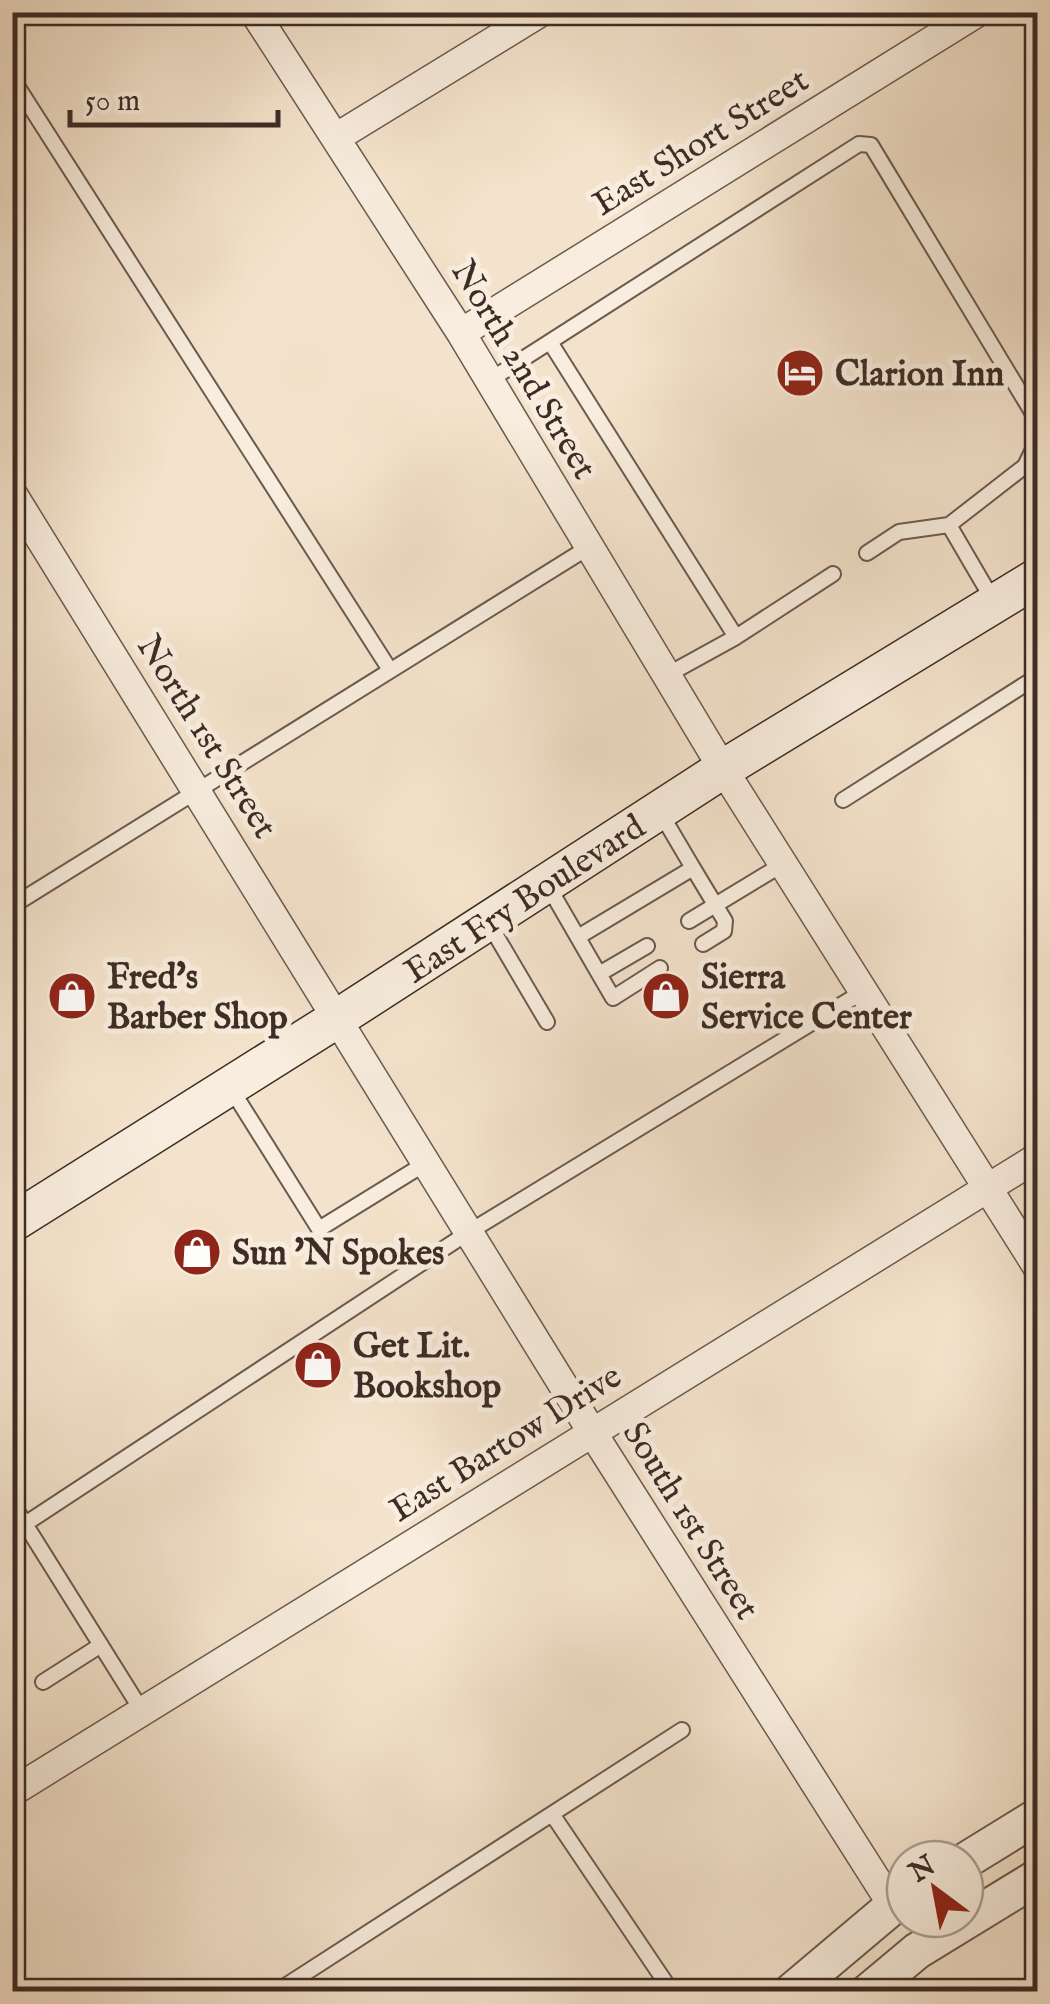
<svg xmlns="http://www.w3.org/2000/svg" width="1050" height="2004" viewBox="0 0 1050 2004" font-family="'IM FELL English',serif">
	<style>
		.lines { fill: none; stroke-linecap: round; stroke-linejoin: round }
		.service-casing { stroke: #6b5a50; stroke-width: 18 }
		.minor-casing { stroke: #6b5a50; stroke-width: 31 }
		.tertiary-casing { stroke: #6b5a50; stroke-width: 39 }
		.secondary-casing { stroke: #3d2c26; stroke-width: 41 }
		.service { stroke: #f8edde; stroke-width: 14 }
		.minor { stroke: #f8edde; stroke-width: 28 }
		.tertiary { stroke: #f8edde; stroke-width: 35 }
		.secondary { stroke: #f8edde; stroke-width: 38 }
		.labels { text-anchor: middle; stroke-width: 10; stroke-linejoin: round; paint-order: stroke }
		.street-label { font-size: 35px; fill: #3d2c26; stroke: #f8edde }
		.poi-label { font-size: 35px; font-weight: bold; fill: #3d2c26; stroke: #f8edde; text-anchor: start }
	</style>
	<rect width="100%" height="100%" fill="#f4e3cc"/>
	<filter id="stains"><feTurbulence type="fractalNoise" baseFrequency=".002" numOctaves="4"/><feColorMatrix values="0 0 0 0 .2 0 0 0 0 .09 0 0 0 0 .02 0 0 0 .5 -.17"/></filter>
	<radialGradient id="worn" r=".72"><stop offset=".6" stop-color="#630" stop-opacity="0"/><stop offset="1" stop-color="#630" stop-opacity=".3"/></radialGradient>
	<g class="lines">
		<g class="service-casing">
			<path id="service" d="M12,78L390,670
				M550,342L736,637L667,675
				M490,380L859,144L871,145L1038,422
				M867,553L899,532L949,525
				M994,602L949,525L1025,466L1038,439
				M736,637L833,574
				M843,800L1038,676
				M693,868L725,921L724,931L703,944
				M547,884L599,974L647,946
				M12,906L589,547
				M689,921L783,864
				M488,922L547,1022
				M578,937L693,868L660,812
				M599,974L613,998L660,968
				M230,1087L319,1229L426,1163
				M12,1503L142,1711
				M25,1524L469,1232L864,991
				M43,1682L101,1645
				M552,1814L672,1992
				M276,1992L682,1730"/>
		</g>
		<g class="minor-casing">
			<path id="minor" d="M254,12L461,333L723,769L1038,1268
				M1035,12L1038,17
				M337,137L541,12
				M461,333L978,12
				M12,493L592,1432L893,1906
				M12,1792L1038,1157"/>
		</g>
		<g class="tertiary-casing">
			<path id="tertiary" d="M965,1861L1038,1816
				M791,1992L893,1906L905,1898
				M868,1992L917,1951L1038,1877"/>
		</g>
		<g class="secondary-casing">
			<path id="secondary" d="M12,1223L338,1018L723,769L1038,577"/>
		</g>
		<use href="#service" class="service"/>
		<use href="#minor" class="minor"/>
		<use href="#tertiary" class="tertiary"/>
		<use href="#secondary" class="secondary"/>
	</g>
	<defs>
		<g id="hotel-disc" transform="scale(2.5)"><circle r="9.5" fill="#8f2418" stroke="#f8edde"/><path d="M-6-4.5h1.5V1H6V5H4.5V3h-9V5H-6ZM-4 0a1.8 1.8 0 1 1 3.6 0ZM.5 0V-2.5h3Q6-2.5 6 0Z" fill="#fff"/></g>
		<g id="shop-disc" transform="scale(2.5)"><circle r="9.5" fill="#8f2418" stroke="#f8edde"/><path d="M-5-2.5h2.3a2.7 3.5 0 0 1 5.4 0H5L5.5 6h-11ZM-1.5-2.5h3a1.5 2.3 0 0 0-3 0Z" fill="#fff"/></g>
	</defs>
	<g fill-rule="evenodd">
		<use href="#hotel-disc" x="800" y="373"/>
		<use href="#shop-disc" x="72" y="996"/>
		<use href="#shop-disc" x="666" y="996"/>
		<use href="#shop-disc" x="197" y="1252"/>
		<use href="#shop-disc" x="318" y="1365"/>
	</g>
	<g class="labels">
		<g class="street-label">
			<text transform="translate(700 141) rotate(-32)" y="12">East Short Street</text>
			<text transform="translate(525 369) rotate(59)" y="12">North 2nd Street</text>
			<text transform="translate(208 736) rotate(58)" y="12">North 1st Street</text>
			<text transform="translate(524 898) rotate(-33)" y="12">East Fry Boulevard</text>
			<text transform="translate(505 1442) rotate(-32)" y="12">East Bartow Drive</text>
			<text transform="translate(692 1520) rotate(58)" y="12">South 1st Street</text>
		</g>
		<g class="poi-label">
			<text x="835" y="385">Clarion Inn</text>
			<text x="107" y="988">Fred's<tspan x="107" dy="40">Barber Shop</tspan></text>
			<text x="701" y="988">Sierra<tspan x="701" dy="40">Service Center</tspan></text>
			<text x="232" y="1264">Sun 'N Spokes</text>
			<text x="353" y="1357">Get Lit.<tspan x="353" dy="40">Bookshop</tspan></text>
		</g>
	</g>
	<rect width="1050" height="2004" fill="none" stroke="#f4e3cc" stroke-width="50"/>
	<rect x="15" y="15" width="1020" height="1974" fill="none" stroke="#3d2c26" stroke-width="5"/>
	<rect x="25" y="25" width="1000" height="1954" fill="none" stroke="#3d2c26" stroke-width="2.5"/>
	<g transform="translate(935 1889) rotate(328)"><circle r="48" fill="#f8edde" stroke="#ada094" stroke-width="2.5"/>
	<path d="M0-8L18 38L0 25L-18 38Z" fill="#8f2418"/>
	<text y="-15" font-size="28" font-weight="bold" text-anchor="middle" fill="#3d2c26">N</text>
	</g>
	<path d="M70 110v15h208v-15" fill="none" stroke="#3d2c26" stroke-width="5"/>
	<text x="85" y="110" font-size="30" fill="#3d2c26" stroke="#f8edde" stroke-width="8" paint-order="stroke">50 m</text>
	<rect width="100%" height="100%" filter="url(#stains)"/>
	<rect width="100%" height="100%" fill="url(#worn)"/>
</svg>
